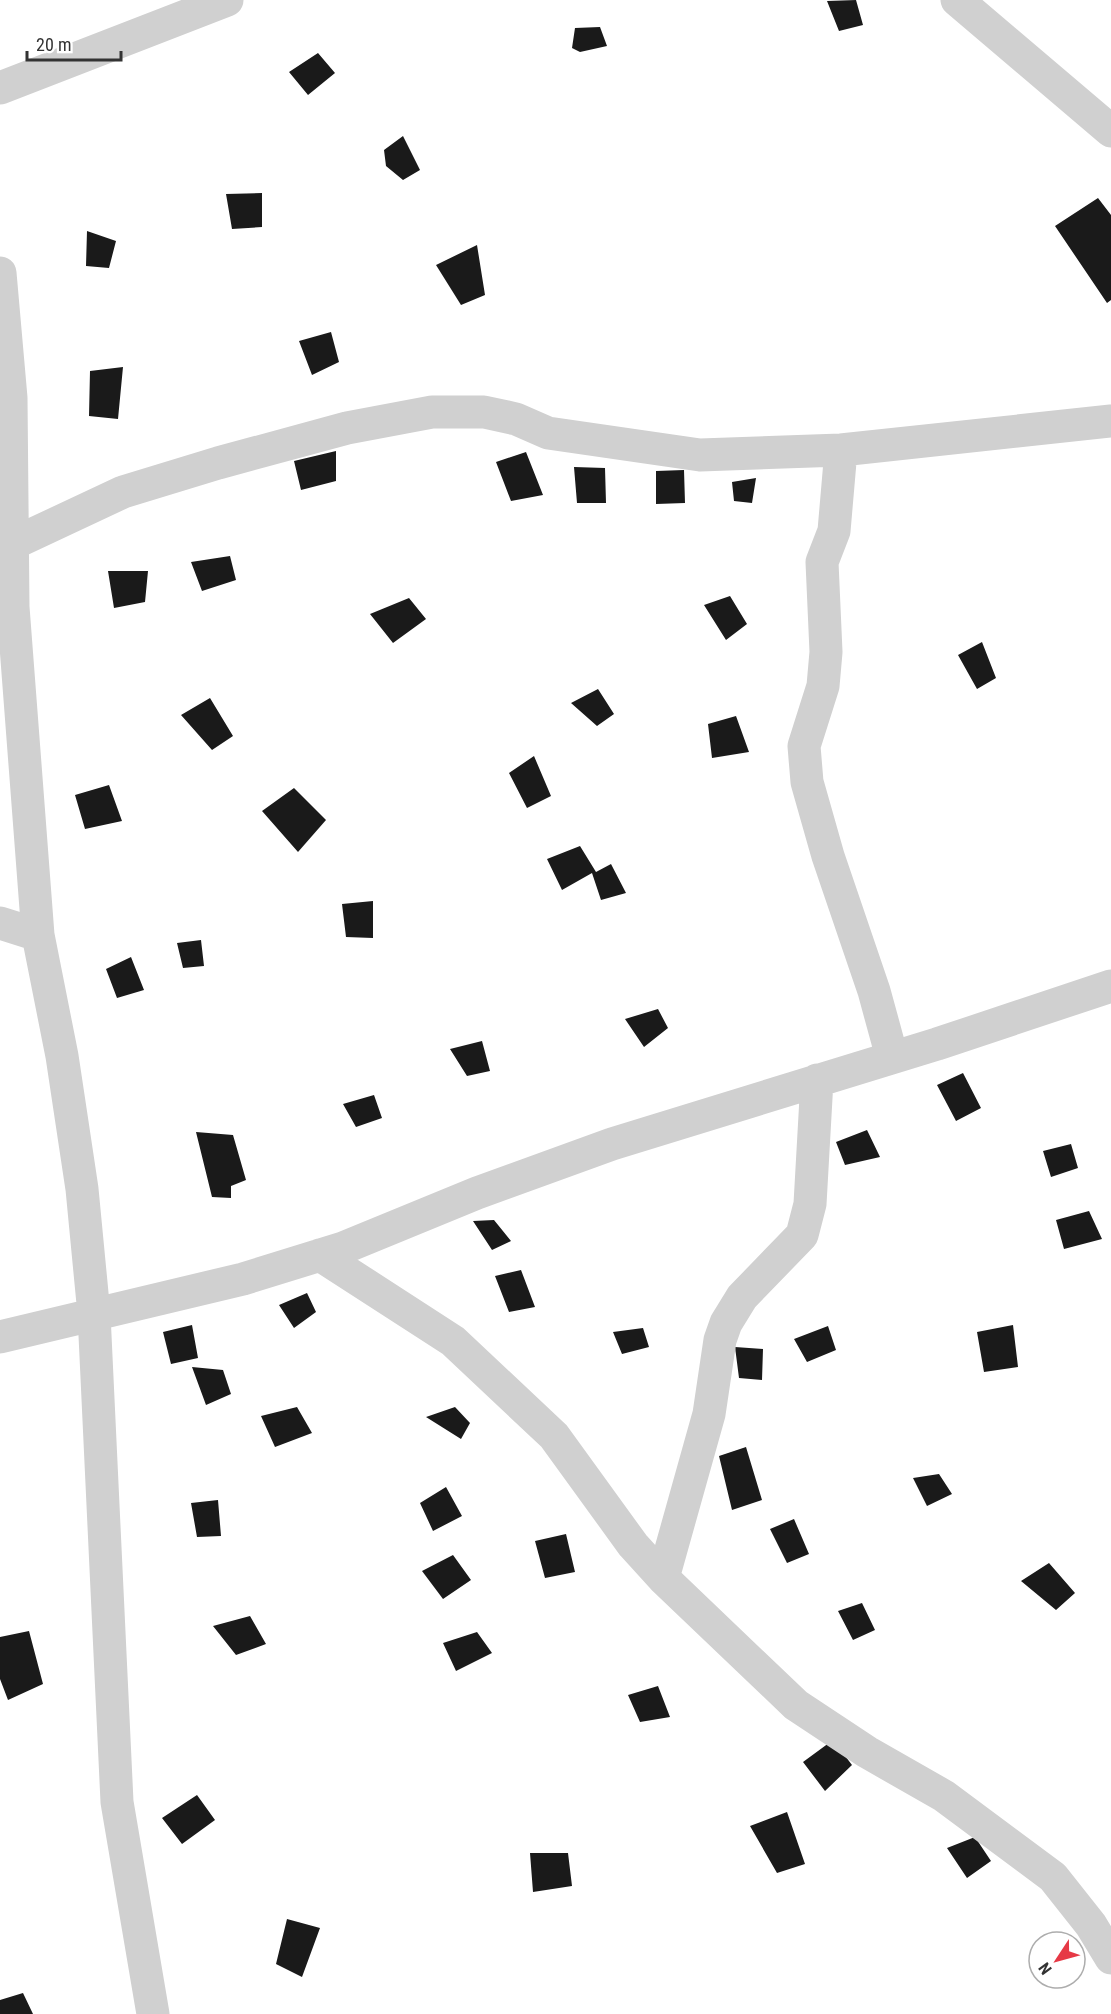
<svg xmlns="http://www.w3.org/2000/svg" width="1111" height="2014" viewBox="0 0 1111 2014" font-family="'Roboto Condensed',sans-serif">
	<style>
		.building { fill: #1a1a1a }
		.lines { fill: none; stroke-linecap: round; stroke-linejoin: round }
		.minor { stroke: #d0d0d0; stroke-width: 33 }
	</style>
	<rect width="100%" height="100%" fill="#fff"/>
	<path class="building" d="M856,0L863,25L839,31L827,1Z
		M600,27L607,46L580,52L572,48L575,28Z
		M318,53L335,73L308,95L289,72Z
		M403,136L420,170L403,180L386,166L384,150Z
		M262,193V227L232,229L226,194Z
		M1098,198L1111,215V300L1107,303L1055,226Z
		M87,231L116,241L109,268L86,266Z
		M477,245L485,295L461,305L436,265Z
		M331,332L339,362L312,375L299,341Z
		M123,367L118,419L89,416L90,371Z
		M336,451V481L301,490L294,461Z
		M526,452L543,495L511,501L496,462Z
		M574,467L605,468L606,503H577Z
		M684,470L685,503L656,504V471Z
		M756,478L752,503L734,501L732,482Z
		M230,556L236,580L202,591L191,562Z
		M108,571H148L145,602L114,608Z
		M730,596L747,624L726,640L704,605Z
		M409,598L426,619L393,643L370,614Z
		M982,642L996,678L977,689L958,655Z
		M598,689L614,714L597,726L571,703Z
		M210,698L233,736L212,750L181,715Z
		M736,716L749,752L712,758L708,724Z
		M534,756L551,796L527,808L509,773Z
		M109,785L122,821L85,829L75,795Z
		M294,788L326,820L298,852L262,811Z
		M580,846L596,872L611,864L626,893L601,900L592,873L562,890L547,859Z
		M373,901V938L346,937L342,904Z
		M201,940L204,966L183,968L177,943Z
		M131,957L144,990L117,998L106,969Z
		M658,1009L668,1028L644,1047L625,1019Z
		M482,1041L490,1071L467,1076L450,1049Z
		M963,1073L981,1108L956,1121L937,1085Z
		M374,1095L382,1118L356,1127L343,1104Z
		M867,1130L880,1157L845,1165L836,1142Z
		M196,1132L233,1135L246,1180L231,1186V1198L212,1197Z
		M1071,1144L1078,1168L1051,1177L1043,1151Z
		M1089,1211L1102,1239L1064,1249L1056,1220Z
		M494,1220L511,1241L492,1250L473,1221Z
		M521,1270L535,1307L509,1312L495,1276Z
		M307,1293L316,1312L294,1328L279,1305Z
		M192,1325L198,1358L171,1364L163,1332Z
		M1013,1325L1018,1367L984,1372L977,1332Z
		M828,1326L836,1350L807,1362L794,1339Z
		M643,1328L649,1347L622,1354L613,1332Z
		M735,1347L763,1349L762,1380L739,1378Z
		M192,1367L223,1370L231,1394L206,1405Z
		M297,1407L312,1433L275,1447L261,1416Z
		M455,1407L470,1423L461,1439L426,1417Z
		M746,1447L762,1500L732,1510L719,1456Z
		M939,1474L952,1494L927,1506L913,1478Z
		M446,1487L462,1516L433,1531L420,1503Z
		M218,1500L221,1536L197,1537L191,1503Z
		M794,1519L809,1554L787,1563L770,1529Z
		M566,1534L575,1572L545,1578L535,1541Z
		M453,1555L471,1580L443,1599L422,1571Z
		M1049,1563L1075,1593L1056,1610L1021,1581Z
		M862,1603L875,1630L853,1640L838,1611Z
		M250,1616L266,1644L236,1655L213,1626Z
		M29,1631L43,1684L8,1700L0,1679V1637Z
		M477,1632L492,1653L456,1671L443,1643Z
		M658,1686L670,1717L640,1722L628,1695Z
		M833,1740L852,1765L825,1791L803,1762Z
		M197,1795L215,1820L182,1844L162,1818Z
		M787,1812L805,1864L777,1873L750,1826Z
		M975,1837L991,1861L967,1878L947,1848Z
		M530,1853H568L572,1886L533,1892Z
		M287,1919L320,1928L302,1977L276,1964Z
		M23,1993L33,2014H0V2000Z"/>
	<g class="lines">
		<path class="minor" d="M957,0L1111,131
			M0,88L227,0
			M0,273L11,398L13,607L38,935L62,1056L82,1189L94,1314L117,1802L153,2014
			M841,450L834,531L822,562L826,652L823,686L804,746L807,782L828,856L874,991L892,1057
			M12,544L123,492L218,463L347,428L432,412H484L516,419L548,433L700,455L841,450L1111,421
			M0,923L38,935
			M320,1255L453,1341L554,1436L633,1545L663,1578L796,1705L867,1752L944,1796L1053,1877L1091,1925L1111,1958
			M0,1337L243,1279L343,1248L477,1193L612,1144L937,1044L1111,986
			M663,1578L709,1414L720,1340L726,1323L742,1297L802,1235L810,1204L817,1080"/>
	</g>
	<g transform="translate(1057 1960) rotate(234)"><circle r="28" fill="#ffffff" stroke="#adadad" stroke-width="1.5"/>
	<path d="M0-4.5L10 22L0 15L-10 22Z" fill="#e63946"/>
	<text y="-9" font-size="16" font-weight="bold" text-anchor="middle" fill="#333333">N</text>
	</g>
	<path d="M27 51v9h94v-9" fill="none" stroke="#333333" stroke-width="3"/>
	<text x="36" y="51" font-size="18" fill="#333333" stroke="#ffffff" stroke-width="4.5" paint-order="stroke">20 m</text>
</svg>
